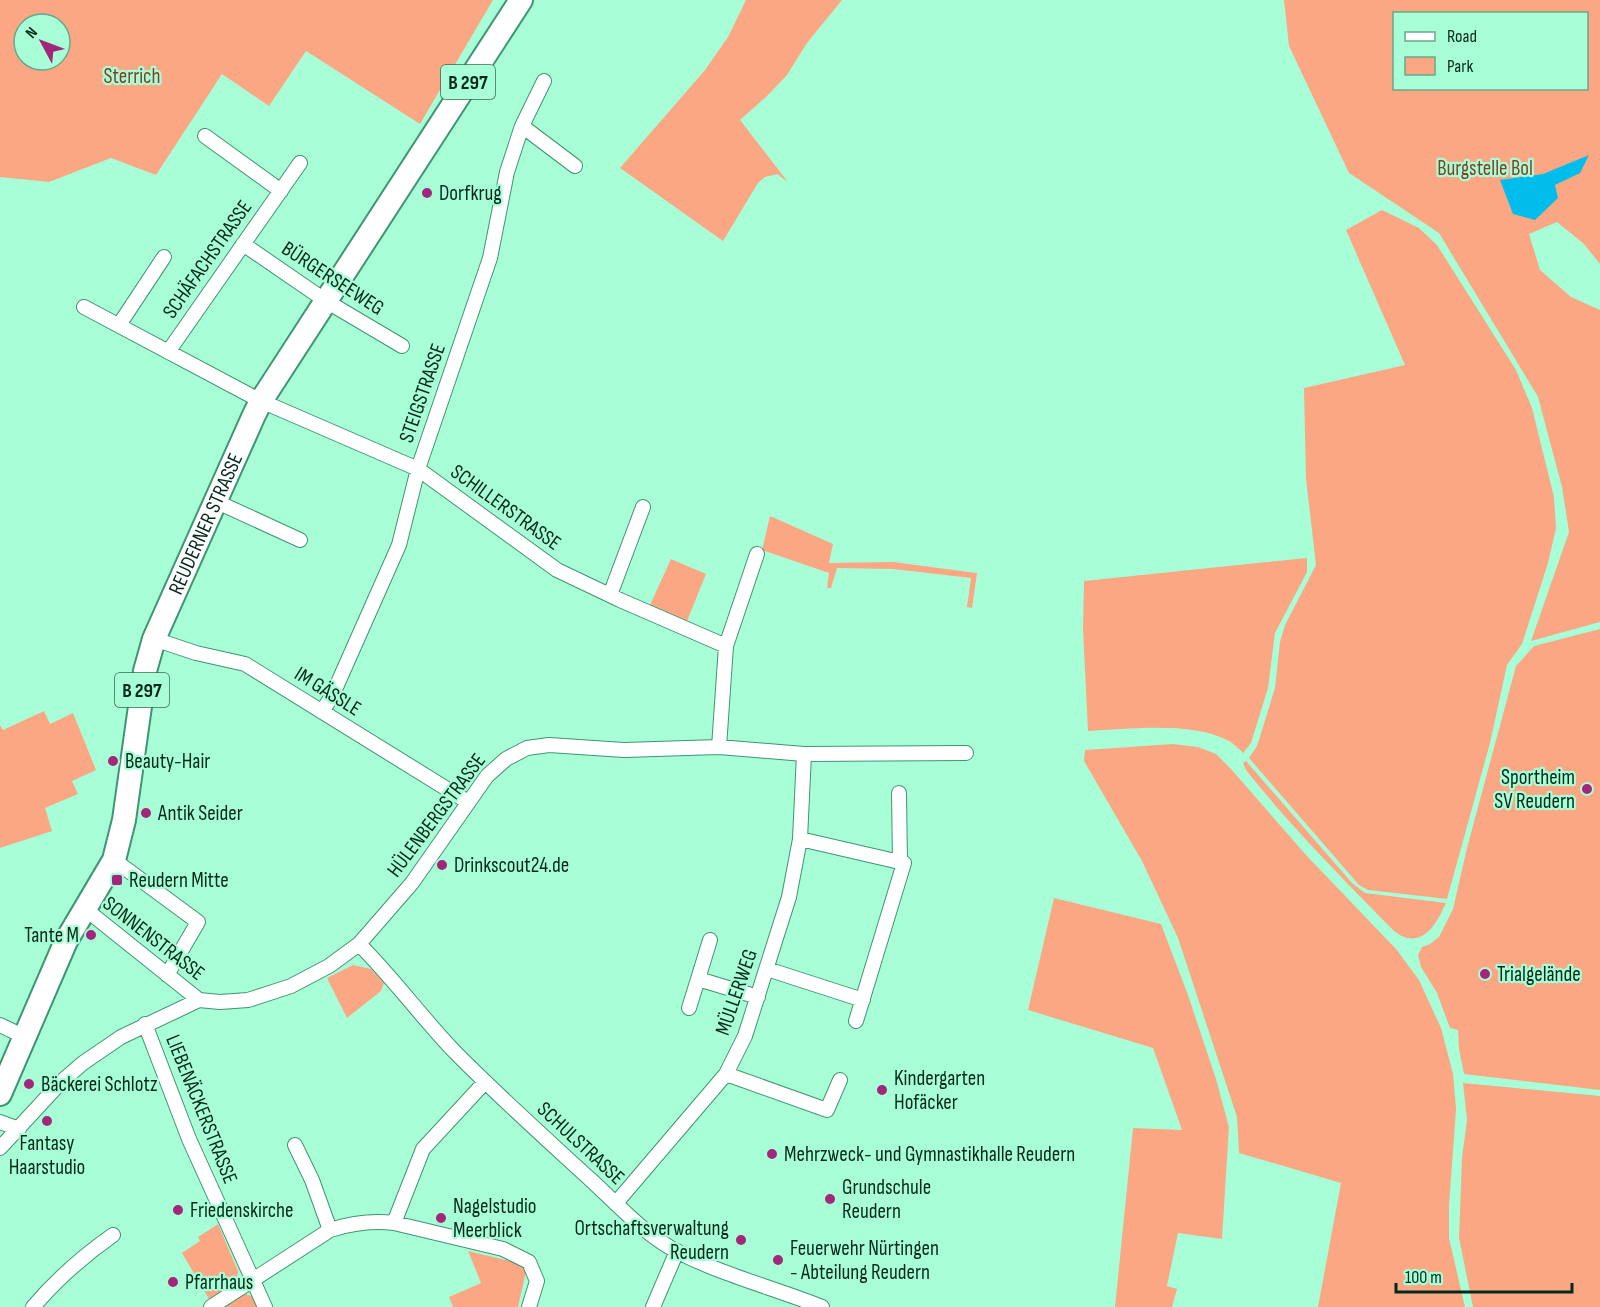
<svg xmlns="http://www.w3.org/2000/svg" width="1600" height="1307" viewBox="0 0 1600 1307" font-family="'Sofia Sans Condensed',sans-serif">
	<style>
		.green { fill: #fba783; fill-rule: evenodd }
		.water { fill: #00bdec }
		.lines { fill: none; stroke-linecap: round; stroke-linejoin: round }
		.street-casing { stroke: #3e9572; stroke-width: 16 }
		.primary-casing { stroke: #3e9572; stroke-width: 26 }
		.street { stroke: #fff; stroke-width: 14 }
		.primary { stroke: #fff; stroke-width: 22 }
		.poi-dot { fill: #a2277b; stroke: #a8ffd7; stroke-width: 2 }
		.labels { text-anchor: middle; stroke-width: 4.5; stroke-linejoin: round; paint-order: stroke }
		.shield { fill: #a8ffd7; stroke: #356953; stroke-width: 1.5 }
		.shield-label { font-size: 20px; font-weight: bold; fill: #04291b }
		.park-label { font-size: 21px; fill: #834022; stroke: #a8ffd7 }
		.poi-label { font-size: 21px; fill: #04291b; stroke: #a8ffd7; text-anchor: start }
		.street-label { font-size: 21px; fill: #04291b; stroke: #a8ffd7 }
	</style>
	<rect width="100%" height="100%" fill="#a8ffd7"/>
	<path class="green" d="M0,0H493L420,124L306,51L269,106L222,74L156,175L111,158L49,182L0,177ZM24,24H60V60H24Z
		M746,0H842L807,43L787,75L766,97L740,120L788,182L777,174L765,177L758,183L723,241L620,168L705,70L728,37Z
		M1284,0H1600V264L1584,244L1557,222L1529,234L1540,270L1571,297L1600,310V622L1531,641L1569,532L1562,487L1538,397L1439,233L1349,173L1289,46ZM1394,14H1586V88H1394Z
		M1382,210L1419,228L1437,245L1516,370L1532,408L1554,497L1556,528L1548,563L1522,644L1507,665L1490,743L1447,899L1368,890L1359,885L1249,758L1257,746L1275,688L1280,642L1285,625L1316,565L1306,479L1304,388L1405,365L1346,230Z
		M770,516L833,544L829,563L893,562L977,573L972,608L967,607L971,578L893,569L837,568L831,588H827L829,573L762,550Z
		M1307,558V572L1275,633L1268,688L1251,743L1243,753C1239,749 1234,744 1229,741C1193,721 1128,729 1088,731L1083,629L1084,581Z
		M671,559L706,574L687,621L650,605Z
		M1600,629V1090L1464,1074L1459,1049L1458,1030L1450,1028L1437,993L1421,967L1418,955L1422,947L1430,944L1439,937L1453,909L1467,848L1516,666L1534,646Z
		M44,711L50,724L73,713L96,770L72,781L78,794L45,808L52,831L0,848V725L3,730Z
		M1173,744L1198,747L1216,754L1232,770L1306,855L1396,949L1419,980L1441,1028L1453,1074L1456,1109L1449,1206V1238L1465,1307H1318L1341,1183L1239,1153L1237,1117L1178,938L1142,861L1084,761L1085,750Z
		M1246,761L1352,883L1365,893L1446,903C1439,918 1428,942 1408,938C1404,938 1398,934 1394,931C1343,879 1292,828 1246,770L1243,763Z
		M1054,898L1161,924L1188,995L1216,1079L1229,1127L1222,1239L1178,1233L1167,1286L1177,1289L1172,1307H1115L1133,1128L1182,1130L1153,1048L1028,1010Z
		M353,965L371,969L384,983L381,991L347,1018L327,978Z
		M1463,1083L1600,1096V1307H1473L1459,1238L1462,1157L1467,1120Z
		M218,1224L238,1271C238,1285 220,1292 209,1299L182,1253L200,1241L198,1237Z
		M468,1251L518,1263L526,1272L518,1307H453L449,1297L481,1283Z
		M245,1294C253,1296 256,1299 259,1307H224Z"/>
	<path class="water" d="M1589,155L1580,173L1555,185L1558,198L1535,220L1513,214L1500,180L1543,174Z"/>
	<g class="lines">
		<g class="street-casing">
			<path id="street" d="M522,126L575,166
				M205,136L281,191
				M243,244L326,301L402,346
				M84,307L261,401L418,469L557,570L620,600L726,646
				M119,325L164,257
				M168,352L300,163
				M215,501L300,540
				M610,595L643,507
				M154,639L196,653L245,664L468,802
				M322,712L333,694L399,545L418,469L490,258L507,172L522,126L544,81
				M719,747L726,646L757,554
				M899,793L900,862
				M800,839L904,863L856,1021
				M114,860L198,922L167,975
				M84,908L199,1000
				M359,944C392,977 420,1015 452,1049C496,1094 544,1137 591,1180C617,1204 645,1235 678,1252C723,1275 774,1288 822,1307
				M767,969L863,1000
				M698,979L710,940
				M689,1008L698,979L758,997
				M145,1024L189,1139L265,1307
				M0,1025L25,1037
				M726,1074L827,1110L840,1080
				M0,1122L19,1129
				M295,1145L312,1180L330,1230
				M0,1148L61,1082L83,1063L121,1037L199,1000L220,1002L248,1000L291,986L329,966L359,944L412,883L487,776L506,759L527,748L549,745L624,750L719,747L804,754L966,753
				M616,1203L726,1074L745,1036L789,897L800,839L804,754
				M394,1223L423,1149L485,1082
				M33,1307C57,1279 83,1256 113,1235
				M211,1307L330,1230C352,1223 371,1220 394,1223L503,1249L529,1262L537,1281L529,1307
				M653,1307L677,1251"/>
		</g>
		<g class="primary-casing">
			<g id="primary">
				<path id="s1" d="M0,1094L66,941L114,860L124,820L145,671L154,639L254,415L261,401L521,0"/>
			</g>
		</g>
		<use href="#street" class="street"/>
		<use href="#primary" class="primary"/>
	</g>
	<g class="poi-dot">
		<circle cx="427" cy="193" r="6"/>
		<circle cx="113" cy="761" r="6"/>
		<circle cx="1587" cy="789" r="6"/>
		<circle cx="146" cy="813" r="6"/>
		<circle cx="442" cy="865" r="6"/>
		<rect x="111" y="874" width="12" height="12" rx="3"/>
		<circle cx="91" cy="935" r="6"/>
		<circle cx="1485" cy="974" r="6"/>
		<circle cx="29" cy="1084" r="6"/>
		<circle cx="882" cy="1090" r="6"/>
		<circle cx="47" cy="1121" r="6"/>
		<circle cx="772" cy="1154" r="6"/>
		<circle cx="830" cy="1199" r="6"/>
		<circle cx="178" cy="1210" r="6"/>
		<circle cx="441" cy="1218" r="6"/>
		<circle cx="741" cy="1240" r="6"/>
		<circle cx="778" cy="1260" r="6"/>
		<circle cx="173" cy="1282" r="6"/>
	</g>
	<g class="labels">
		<g class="shield">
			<rect x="441" y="65" width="54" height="34" rx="4.5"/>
			<rect x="115" y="673" width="54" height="34" rx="4.5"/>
		</g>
		<g class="shield-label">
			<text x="468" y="89">B 297</text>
			<text x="142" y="697">B 297</text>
		</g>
		<g class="park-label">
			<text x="132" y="83">Sterrich</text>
			<text x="1485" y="175">Burgstelle Bol</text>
		</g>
		<g class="poi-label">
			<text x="439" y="200">Dorfkrug</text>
			<text x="125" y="768">Beauty-Hair</text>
			<text x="1575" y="784" text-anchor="end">Sportheim<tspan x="1575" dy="24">SV Reudern</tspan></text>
			<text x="158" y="820">Antik Seider</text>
			<text x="454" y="872">Drinkscout24.de</text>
			<text x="129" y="887">Reudern Mitte</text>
			<text x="79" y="942" text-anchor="end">Tante M</text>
			<text x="1497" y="981">Trialgelände</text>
			<text x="894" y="1085">Kindergarten<tspan x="894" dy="24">Hofäcker</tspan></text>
			<text x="41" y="1091">Bäckerei Schlotz</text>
			<text x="47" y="1150" text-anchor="middle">Fantasy<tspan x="47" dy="24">Haarstudio</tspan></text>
			<text x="784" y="1161">Mehrzweck- und Gymnastikhalle Reudern</text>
			<text x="842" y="1194">Grundschule<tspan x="842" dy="24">Reudern</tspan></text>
			<text x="453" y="1213">Nagelstudio<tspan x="453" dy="24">Meerblick</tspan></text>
			<text x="190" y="1217">Friedenskirche</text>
			<text x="729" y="1235" text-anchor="end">Ortschaftsverwaltung<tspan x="729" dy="24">Reudern</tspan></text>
			<text x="790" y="1255">Feuerwehr Nürtingen<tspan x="790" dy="24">- Abteilung Reudern</tspan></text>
			<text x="185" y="1289">Pfarrhaus</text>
		</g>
		<g class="street-label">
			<text transform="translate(207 259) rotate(-55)" y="7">SCHÄFACHSTRASSE</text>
			<text transform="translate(333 278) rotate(33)" y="7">BÜRGERSEEWEG</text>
			<text transform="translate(422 393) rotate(-71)" y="7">STEIGSTRASSE</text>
			<text transform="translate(506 507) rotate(36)" y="7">SCHILLERSTRASSE</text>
			<text dy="7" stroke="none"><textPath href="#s1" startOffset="612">REUDERNER STRASSE</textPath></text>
			<text transform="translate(328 691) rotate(32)" y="7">IM GÄSSLE</text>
			<text transform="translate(436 815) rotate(-53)" y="7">HÜLENBERGSTRASSE</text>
			<text transform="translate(154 938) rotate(38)" y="7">SONNENSTRASSE</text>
			<text transform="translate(736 992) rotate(-71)" y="7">MÜLLERWEG</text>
			<text transform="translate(202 1109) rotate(68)" y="7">LIEBENÄCKERSTRASSE</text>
			<text transform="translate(581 1143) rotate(43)" y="7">SCHULSTRASSE</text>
		</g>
	</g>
	<rect x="1393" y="12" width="195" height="78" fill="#a8ffd7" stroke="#66a98c" stroke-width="1.5"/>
	<rect x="1405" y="32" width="30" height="9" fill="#ffffff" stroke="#66a98c" stroke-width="1.5"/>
	<text x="1447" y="42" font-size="18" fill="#04291b">Road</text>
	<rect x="1405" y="57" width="30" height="18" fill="#fba783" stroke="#66a98c" stroke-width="1.5"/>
	<text x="1447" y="72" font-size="18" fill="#04291b">Park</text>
	<g transform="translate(42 42) rotate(311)"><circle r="28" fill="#a8ffd7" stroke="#66a98c" stroke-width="1.5"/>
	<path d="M0-4.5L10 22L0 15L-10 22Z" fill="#a2277b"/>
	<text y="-9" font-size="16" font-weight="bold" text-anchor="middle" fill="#04291b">N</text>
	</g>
	<path d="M1396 1283v9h176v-9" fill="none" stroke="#04291b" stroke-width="3"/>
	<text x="1405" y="1283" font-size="18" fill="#04291b" stroke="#a8ffd7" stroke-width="4.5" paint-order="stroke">100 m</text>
</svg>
